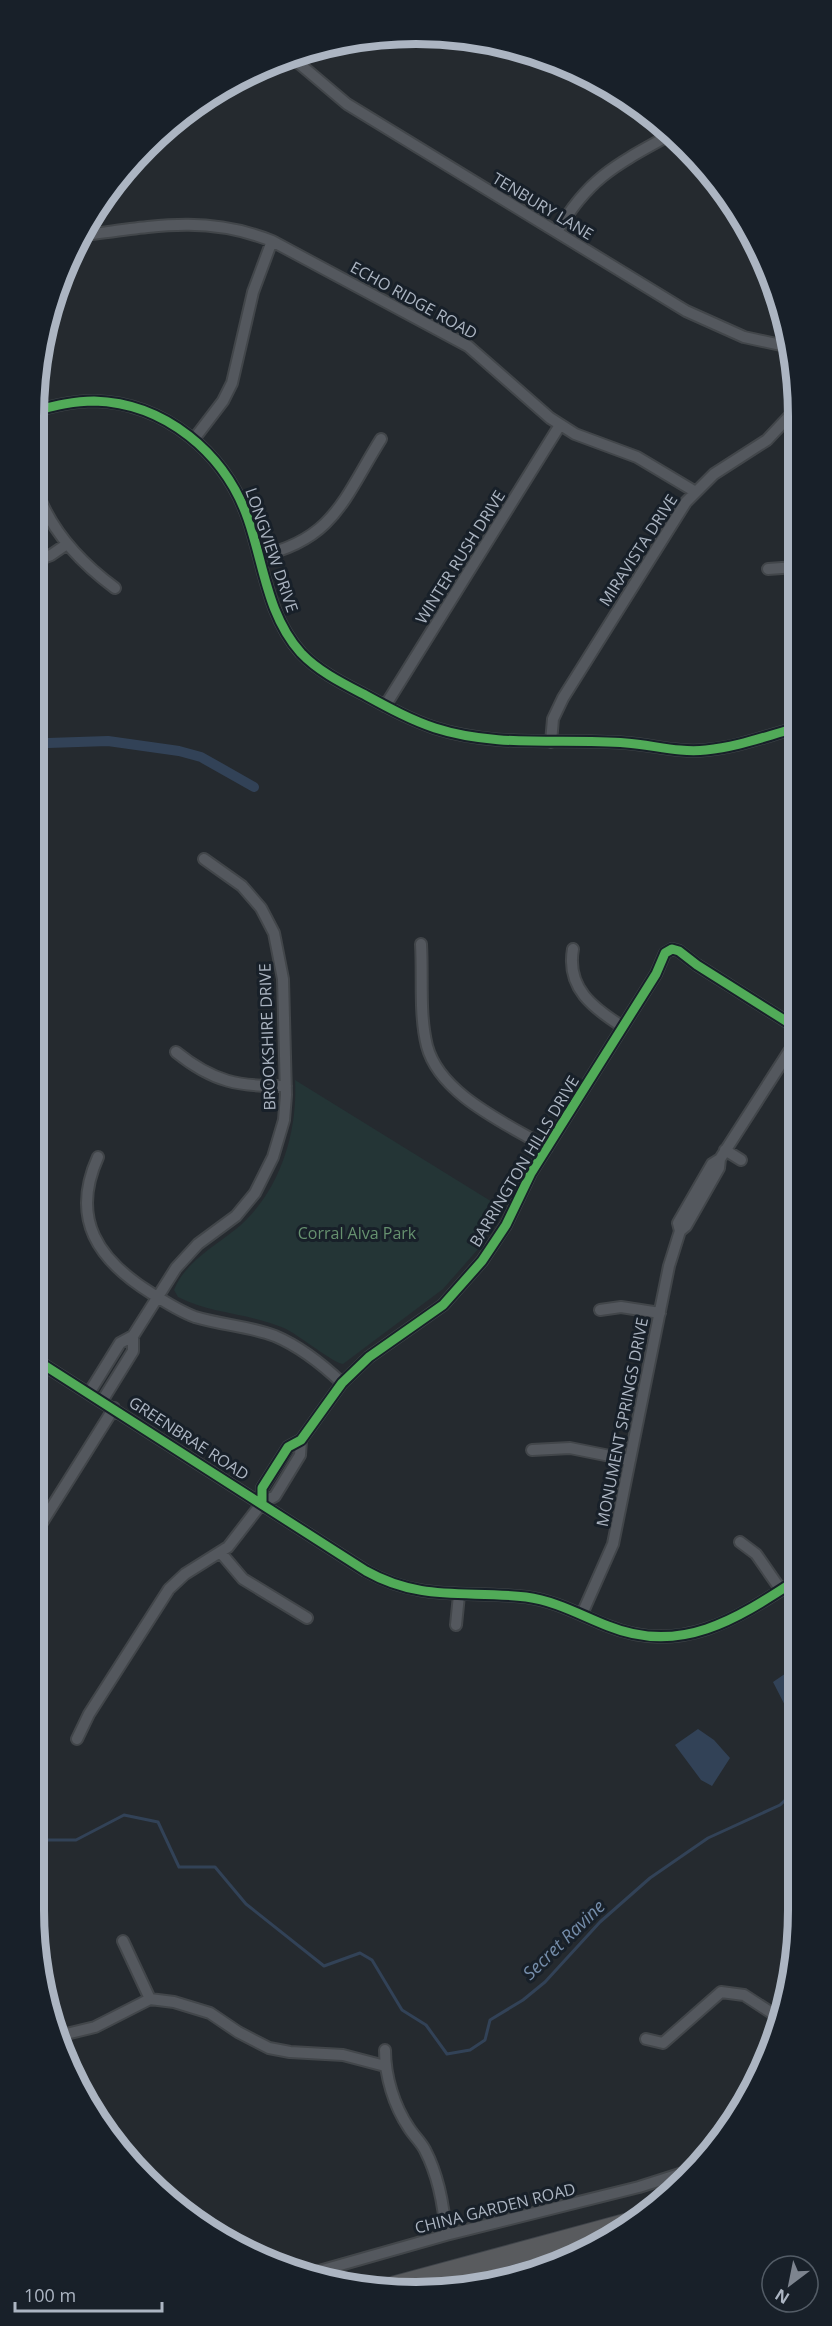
<svg xmlns="http://www.w3.org/2000/svg" width="832" height="2326" viewBox="0 0 832 2326" font-family="'Open Sans',sans-serif">
	<style>
		.green { fill: #243536 }
		.water { fill: #324257 }
		.lines { fill: none; stroke-linecap: round; stroke-linejoin: round }
		.stream { stroke: #324257; stroke-width: 3 }
		.canal { stroke: #324257; stroke-width: 10 }
		.street-casing { stroke: #42464a; stroke-width: 14 }
		.highway-casing { stroke: #40454b; stroke-width: 22 }
		.street { stroke: #54585e; stroke-width: 10 }
		.highway { stroke: #595b5e; stroke-width: 20 }
		.cycleway-casing { stroke: #182029; stroke-width: 13 }
		.cycleway { stroke: #51ab58; stroke-width: 9 }
		.labels { text-anchor: middle; stroke-width: 6; stroke-linejoin: round; paint-order: stroke }
		.street-label { font-size: 16px; fill: #acb5c2; stroke: #182029 }
		.park-label { font-size: 16px; fill: #66916f; stroke: #182029 }
		.water-label { font-size: 18px; font-style: italic; fill: #758daa; stroke: #182029 }
		.rim { fill: none; stroke: #acb5c2; stroke-width: 8 }
	</style>
	<rect width="100%" height="100%" fill="#252a2f"/>
	<path class="green" d="M295,1080L502,1208L479,1248L443,1289L343,1364C333,1363 299,1335 284,1328C249,1313 211,1314 178,1297L174,1290C184,1263 215,1246 236,1229C279,1194 298,1134 295,1080Z"/>
	<path class="water" d="M798,1665L799,1724L793,1721L773,1682Z
		M698,1729L714,1740L730,1758L712,1786L701,1780L675,1745Z"/>
	<g class="lines">
		<path class="stream" d="M33,1844L41,1840H76L124,1815L158,1822L179,1867H215L246,1904L324,1966L360,1953L372,1960L402,2010L426,2025L447,2054L470,2050L485,2040L490,2020L523,2000L545,1982L600,1922L650,1878L708,1838L780,1805L799,1787"/>
		<path class="canal" d="M33,747L48,743L108,741L179,751L201,757L254,787"/>
		<g class="street-casing">
			<path id="street" d="M295,60L347,104L686,311L744,337L790,347
				M557,232C588,178 617,164 670,135
				M86,235C154,226 207,215 272,241L468,346L550,418L575,434L637,457L694,491
				M34,411C54,406 73,401 94,401C165,403 225,453 248,519C264,565 267,615 301,653C319,672 344,684 367,696C389,708 411,720 435,728C497,748 563,738 626,743C653,745 679,753 706,750C738,747 766,736 796,728
				M194,439L223,401L232,383L253,292L272,241
				M33,478C45,525 77,560 115,588
				M259,556C334,540 344,498 381,439
				M33,562L51,555L67,544
				M768,569L796,567
				M385,706L560,425
				M551,742L553,719L563,698L686,502L714,474L767,440L796,409
				M421,944C423,977 419,1014 427,1046C440,1095 506,1123 547,1148
				M573,949C566,988 593,1008 623,1027
				M176,1052C213,1082 239,1087 286,1086
				M725,1150L741,1160
				M98,1157C70,1219 98,1260 151,1293C165,1302 179,1311 195,1317C221,1325 249,1326 275,1336C301,1347 322,1364 342,1383
				M680,1231L686,1226L719,1168L720,1159
				M600,1310L621,1307L660,1313
				M33,1358L366,1571C421,1602 467,1590 526,1597C556,1601 580,1615 608,1626C682,1656 738,1618 798,1579
				M89,1393L120,1343L133,1336
				M102,1401L133,1351V1336L176,1268L198,1244L236,1216L255,1193L273,1157L284,1120L286,1095L283,979L274,933L261,908L242,886L204,859
				M532,1450L570,1448L630,1460
				M262,1503V1488L288,1447L301,1440L342,1383L369,1357L443,1305L482,1261L506,1225L531,1173L656,974L665,953L672,949L679,951L697,965L797,1028
				M33,1537L114,1408
				M740,1542L756,1554L781,1590
				M221,1553L243,1579L307,1618
				M582,1614L613,1544L669,1266L680,1231L678,1223L712,1164L720,1159L797,1039
				M456,1625L459,1595
				M77,1739L89,1714L169,1589L185,1574L228,1547L262,1503L275,1496L300,1455L301,1440
				M123,1941L150,1999
				M58,2036L95,2027L150,1999L174,2002L210,2013L238,2032L269,2048L290,2052L343,2055L385,2066
				M646,2039L663,2043L721,1992L744,1995L781,2019
				M385,2050C385,2076 394,2106 409,2128C414,2136 421,2142 425,2150C438,2175 444,2207 446,2235
				M312,2273L446,2235L639,2187L686,2172"/>
		</g>
		<g class="highway-casing">
			<path id="highway" d="M388,2288L636,2221"/>
		</g>
		<use href="#street" class="street"/>
		<use href="#highway" class="highway"/>
		<g class="cycleway-casing">
			<path id="cycleway" d="M34,411C54,406 73,401 94,401C165,403 225,453 248,519C264,565 267,615 301,653C319,672 344,684 367,696C389,708 411,720 435,728C497,748 563,738 626,743C653,745 679,753 706,750C738,747 766,736 796,728
				M33,1358L366,1571C421,1602 467,1590 526,1597C556,1601 580,1615 608,1626C682,1656 738,1618 798,1579
				M262,1503V1488L288,1447L301,1440L342,1383L369,1357L443,1305L482,1261L506,1225L531,1173L656,974L665,953L672,949L679,951L697,965L797,1028"/>
		</g>
		<use href="#cycleway" class="cycleway"/>
	</g>
	<g class="labels">
		<g class="street-label">
			<text transform="translate(543 206) rotate(31)" y="6">TENBURY LANE</text>
			<text transform="translate(414 300) rotate(29)" y="6">ECHO RIDGE ROAD</text>
			<text transform="translate(272 550) rotate(71)" y="6">LONGVIEW DRIVE</text>
			<text transform="translate(638 550) rotate(-57)" y="6">MIRAVISTA DRIVE</text>
			<text transform="translate(460 557) rotate(-58)" y="6">WINTER RUSH DRIVE</text>
			<text transform="translate(267 1037) rotate(-92)" y="6">BROOKSHIRE DRIVE</text>
			<text transform="translate(524 1161) rotate(-59)" y="6">BARRINGTON HILLS DRIVE</text>
			<text transform="translate(622 1422) rotate(-79)" y="6">MONUMENT SPRINGS DRIVE</text>
			<text transform="translate(189 1438) rotate(33)" y="6">GREENBRAE ROAD</text>
			<text transform="translate(495 2208) rotate(-14)" y="6">CHINA GARDEN ROAD</text>
		</g>
		<g class="park-label">
			<text x="357" y="1239">Corral Alva Park</text>
		</g>
		<g class="water-label">
			<text transform="translate(564 1940) rotate(-44)" y="6">Secret Ravine</text>
		</g>
	</g>
	<path d="M0 0H832V2326H0ZM416 44H416A372 372 0 0 1 788 416V1910A372 372 0 0 1 416 2282H416A372 372 0 0 1 44 1910V416A372 372 0 0 1 416 44Z" fill="#182029" fill-rule="evenodd"/>
	<path class="rim" d="M416 44H416A372 372 0 0 1 788 416V1910A372 372 0 0 1 416 2282H416A372 372 0 0 1 44 1910V416A372 372 0 0 1 416 44Z"/>
	<g transform="translate(790 2284) rotate(212)"><circle r="28" fill="#182029" stroke="#535c66" stroke-width="1.5"/>
	<path d="M0-4.5L10 22L0 15L-10 22Z" fill="#7d848f"/>
	<text y="-9" font-size="16" font-weight="bold" text-anchor="middle" fill="#acb5c2">N</text>
	</g>
	<path d="M15 2302v9h147v-9" fill="none" stroke="#acb5c2" stroke-width="3"/>
	<text x="24" y="2302" font-size="18" fill="#acb5c2" stroke="#182029" stroke-width="4.5" paint-order="stroke">100 m</text>
</svg>
